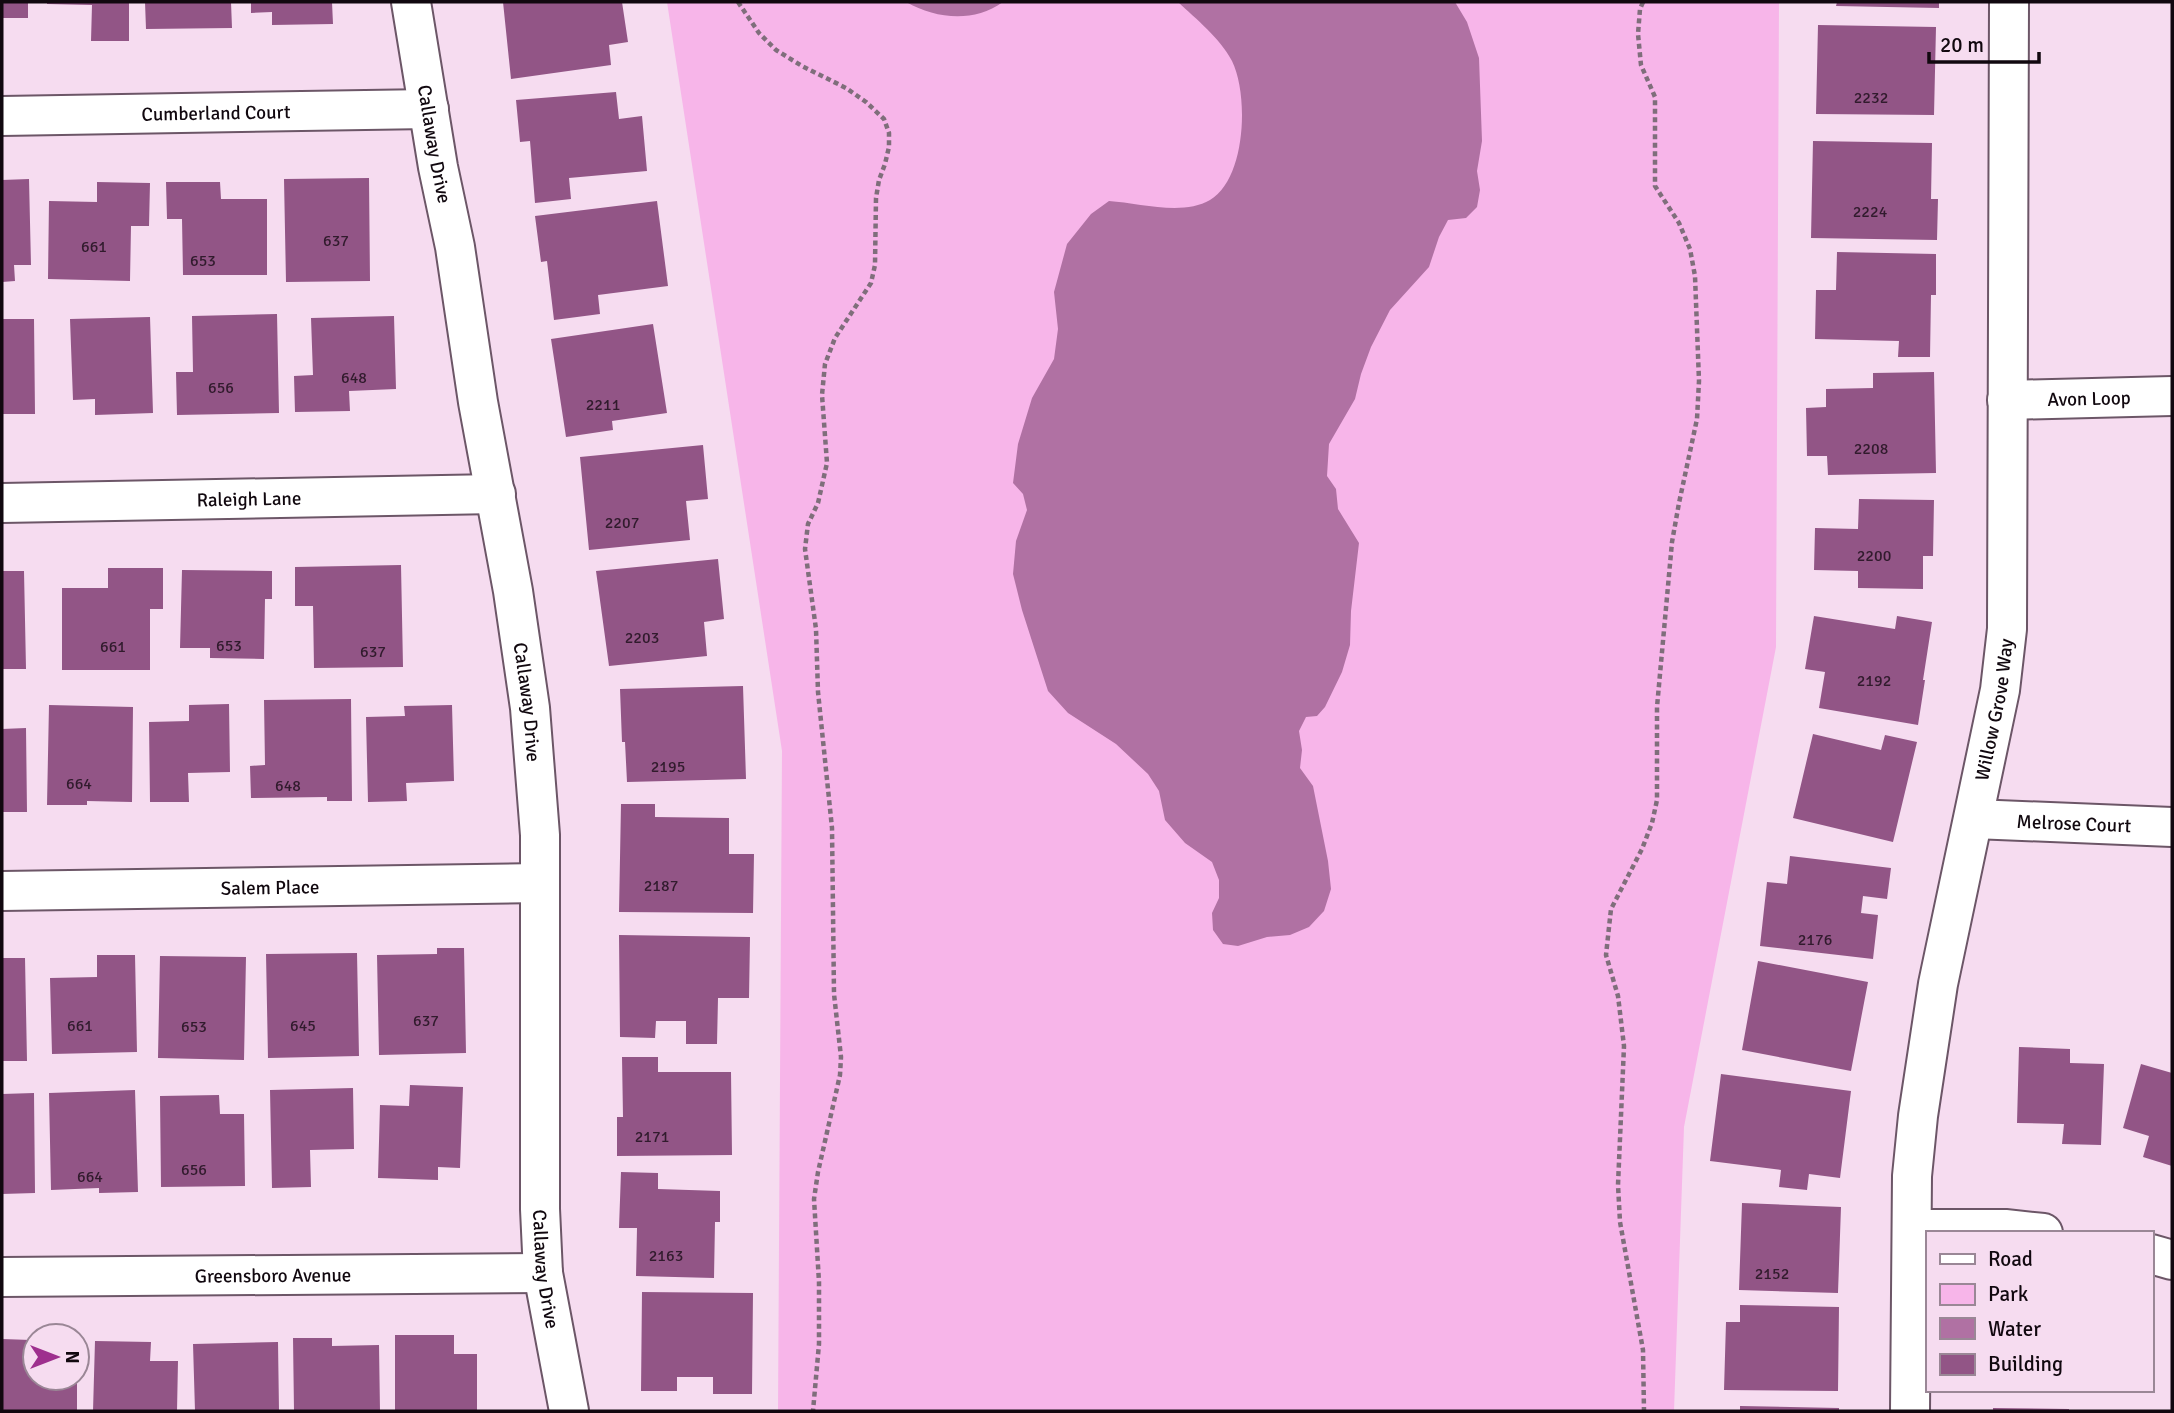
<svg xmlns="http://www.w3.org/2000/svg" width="2174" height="1413" viewBox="0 0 2174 1413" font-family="Signika,sans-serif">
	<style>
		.green { fill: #f7b5e9 }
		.water { fill: #b071a3 }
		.building { fill: #925586 }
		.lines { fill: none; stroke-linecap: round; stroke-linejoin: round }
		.minor-casing { stroke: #6c5667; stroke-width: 42 }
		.path { stroke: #7f6e7b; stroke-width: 4.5; stroke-dasharray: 5 3.5; stroke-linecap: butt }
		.minor { stroke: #fff; stroke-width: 38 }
		.labels { text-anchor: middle; stroke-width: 5; stroke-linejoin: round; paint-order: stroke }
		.number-label { font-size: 16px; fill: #311b2d }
		.street-label { font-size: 19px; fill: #11080f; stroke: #f6dcf0 }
	</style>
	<rect width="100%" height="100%" fill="#f6dcf0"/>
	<path class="green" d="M667,2H1779L1776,647L1684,1127L1674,1411H778L782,751Z"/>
	<path class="water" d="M906,2H1003C973,23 937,19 906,2Z
		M1178,2H1455L1467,22L1479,58L1482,141L1477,171L1480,190L1477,207L1466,218L1448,220L1439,237L1429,267L1390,310L1371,347L1361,374L1355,399L1329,444L1327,476L1336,489L1338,509L1359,543L1351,611L1350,645L1342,672L1325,707L1317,716L1306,717L1299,731L1302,750L1300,768L1313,786L1328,861L1331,889L1324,911L1309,927L1290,935L1267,937L1238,946L1223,944L1213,930L1212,913L1219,898V880L1212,862L1185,843L1165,820L1159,791L1148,774L1116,744L1068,713L1048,691L1022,610L1013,574L1016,541L1027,510L1023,494L1013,483L1018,444L1032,398L1054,359L1058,329L1054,292L1067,244L1091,214L1109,201C1139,203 1183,216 1210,200C1246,179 1249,95 1232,61C1220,38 1196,19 1178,2Z"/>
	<path class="building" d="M2,2H28V18H2Z
		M47,2H129V41H91L92,5L47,4Z
		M145,2H231L232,28L146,29Z
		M251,2H332L333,24L272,25V12L251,13Z
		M503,2H622L628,42L609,45L611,65L511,79Z
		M1837,2H1939V8L1836,6Z
		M1818,25L1936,27L1934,115L1816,114Z
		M616,92L619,119L642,116L647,171L569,178L571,199L535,203L530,141L520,142L516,100Z
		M1813,141L1932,143L1931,199H1938L1937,240L1811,238Z
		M369,178L370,281L286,282L284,179Z
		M29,179L31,265H14L15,281L2,282V180Z
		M97,182L150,183L149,226H131L130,281L48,279L49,201L97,202Z
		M166,182H220L221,199H267V275H183L182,219H167Z
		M657,201L668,286L598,295L600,314L554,320L547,261L541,262L535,216Z
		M1837,252L1936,254V295H1931L1930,357H1898L1899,341L1815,339L1816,290H1836Z
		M277,314L279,413L177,415L176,372H193L192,316Z
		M394,316L396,389L349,391L350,411L295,412L294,376L313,375L311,318Z
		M150,317L153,413L95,415V399L73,400L70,319Z
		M2,319H34L35,414H2Z
		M653,324L667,413L612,421L613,430L566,437L551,339Z
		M1934,372L1936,473L1828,475L1827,456H1807L1806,408L1826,407V389L1873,388V373Z
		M703,445L708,499L686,501L690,540L589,550L580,457Z
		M1859,499L1934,500L1933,556H1923V589L1858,588V571L1814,570L1815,528L1858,529Z
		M718,559L724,619L704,622L707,656L609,666L596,571Z
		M401,565L403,667L314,668L313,606H295V567Z
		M108,568H163V609H150V670H62V588H108Z
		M182,570L272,571V599H265L264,659L210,658V648H180Z
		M2,571H24L26,669H2Z
		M1814,616L1895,629L1897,616L1932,622L1923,680H1925L1918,725L1819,708L1825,672L1805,669Z
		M743,686L746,779L627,782L625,742H622L620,689Z
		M351,699L352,801H327V797L251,798L250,766L265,765L264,700Z
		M229,704L230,772L188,773L189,802H150L149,722L189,721V705Z
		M49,705L133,707L132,802L87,801V805H47Z
		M452,705L454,781L406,783L407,801L368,802L366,717L405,716L404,706Z
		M26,728L27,812H2V729Z
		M1813,734L1881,750L1885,735L1917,742L1893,842L1793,818Z
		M621,804H655V817L729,818V854H754L753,913L619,912Z
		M1790,856L1891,868L1887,899L1863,896L1861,913L1878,915L1873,959L1760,946L1767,882L1787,884Z
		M619,935L750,937L749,998H718L717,1044H686V1021H656L655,1038L620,1037Z
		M437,948H464L466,1053L379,1055L377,955L437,954Z
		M357,953L359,1056L268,1058L266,954Z
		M97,955H135L137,1052L52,1054L50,978L97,977Z
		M160,956L246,957L244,1060L158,1058Z
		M2,958H25L27,1061H2Z
		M1758,961L1868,982L1851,1071L1742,1050Z
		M2019,1047L2070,1049V1063L2104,1064L2101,1145L2062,1144L2064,1124L2017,1123Z
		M622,1057H658V1072H731L732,1155L617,1156V1117H623Z
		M2141,1064L2172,1073V1166L2143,1157L2149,1136L2123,1128Z
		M1721,1074L1851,1091L1840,1178L1809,1174L1807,1190L1779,1187L1781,1170L1710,1161Z
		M410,1085L463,1087L460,1168L438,1167V1180L378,1178L380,1105L409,1106Z
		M353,1088L354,1149L310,1150L311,1187L272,1188L270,1090Z
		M135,1090L138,1192L99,1193V1188L51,1190L49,1093Z
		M34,1093L35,1193L2,1194V1094Z
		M219,1095L220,1114H244L245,1186L161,1187L160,1096Z
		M621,1172L658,1173V1189L720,1191V1222H715L714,1278L636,1276L637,1228H619Z
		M1742,1203L1841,1207L1838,1293L1739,1290Z
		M642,1292L753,1293L752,1394H713V1377H677V1391H641Z
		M1740,1305L1839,1307L1838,1391L1724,1390L1726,1322H1740Z
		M395,1335H454V1354H477V1411H395Z
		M293,1338H332V1346L379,1345L380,1411H294Z
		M2,1339L31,1340L30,1359H35V1378H77V1411H2Z
		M95,1341L151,1342L150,1361H178L177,1411H93Z
		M278,1342L279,1411H195L193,1344Z
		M1740,1406L1839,1408V1411H1740Z
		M1993,1408L2069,1409V1411H1993Z"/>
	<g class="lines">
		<g class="minor-casing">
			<g id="minor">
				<path id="s1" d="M411,2L438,167L455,247L478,402L513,591L530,708L540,835V1209L543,1273L569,1411"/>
				<path id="s2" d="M2,116L429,109"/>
				<path id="s3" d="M2007,400L2172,396"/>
				<path id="s4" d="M2,503L496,494"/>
				<path id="s5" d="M1974,819L2172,827"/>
				<path id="s6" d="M2,891L539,883"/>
				<path d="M1912,1229H2005L2043,1233"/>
				<path d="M2151,1254L2172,1260"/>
				<path id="s7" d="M2,1277L543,1273"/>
				<path id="s8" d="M1910,1411L1912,1176L1918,1116L1938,984L2000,690L2007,629L2009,2"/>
			</g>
		</g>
		<path class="path" d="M738,2L759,33L776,50L802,66L846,88L866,102L884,119L889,133V147L885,164L879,180L876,198L875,265L871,283L835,338L825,364L822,395L827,463L818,503L808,524L805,549L816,629L818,692L832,828L834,994L841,1057L840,1075L818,1172L814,1199L819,1282V1344L813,1411
			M1643,2L1640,9L1638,34L1641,65L1655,97V186L1679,223L1690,249L1695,276L1699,381L1697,419L1679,503L1672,542L1657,707V800L1652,823L1642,849L1611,909L1606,955L1618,996L1624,1046L1618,1185L1620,1222L1643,1350L1644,1411"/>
		<use href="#minor" class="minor"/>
	</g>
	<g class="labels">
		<g class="number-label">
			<text x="1871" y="103">2232</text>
			<text x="1870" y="217">2224</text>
			<text x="336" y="246">637</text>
			<text x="94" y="252">661</text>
			<text x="203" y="266">653</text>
			<text x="354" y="383">648</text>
			<text x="221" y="393">656</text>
			<text x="603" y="410">2211</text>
			<text x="1871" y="454">2208</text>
			<text x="622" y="528">2207</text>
			<text x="1874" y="561">2200</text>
			<text x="642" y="643">2203</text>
			<text x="229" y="651">653</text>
			<text x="113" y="652">661</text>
			<text x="373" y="657">637</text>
			<text x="1874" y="686">2192</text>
			<text x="668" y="772">2195</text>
			<text x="79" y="789">664</text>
			<text x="288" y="791">648</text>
			<text x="661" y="891">2187</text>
			<text x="1815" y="945">2176</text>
			<text x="426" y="1026">637</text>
			<text x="80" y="1031">661</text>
			<text x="303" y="1031">645</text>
			<text x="194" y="1032">653</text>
			<text x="652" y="1142">2171</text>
			<text x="194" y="1175">656</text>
			<text x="90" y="1182">664</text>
			<text x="666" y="1261">2163</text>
			<text x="1772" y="1279">2152</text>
		</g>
		<g class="street-label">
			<text dy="7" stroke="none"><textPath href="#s2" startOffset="214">Cumberland Court</textPath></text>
			<text dy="7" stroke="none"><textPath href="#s1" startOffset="144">Callaway Drive</textPath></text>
			<text dy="7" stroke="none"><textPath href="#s3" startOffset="82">Avon Loop</textPath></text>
			<text dy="7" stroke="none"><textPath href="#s4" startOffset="247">Raleigh Lane</textPath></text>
			<text dy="7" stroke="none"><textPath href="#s1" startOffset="710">Callaway Drive</textPath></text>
			<text dy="7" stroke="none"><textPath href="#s8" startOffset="709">Willow Grove Way</textPath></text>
			<text dy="7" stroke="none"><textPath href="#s5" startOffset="100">Melrose Court</textPath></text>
			<text dy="7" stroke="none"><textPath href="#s6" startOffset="268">Salem Place</textPath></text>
			<text dy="7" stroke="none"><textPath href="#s1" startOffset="1278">Callaway Drive</textPath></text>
			<text dy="7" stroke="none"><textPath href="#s7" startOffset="271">Greensboro Avenue</textPath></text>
		</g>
	</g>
	<rect width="2174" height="1413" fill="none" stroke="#11080f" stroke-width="7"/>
	<rect x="1926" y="1231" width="228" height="161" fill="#f6dcf0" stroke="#9a8796" stroke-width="2"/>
	<rect x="1940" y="1254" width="35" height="10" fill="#ffffff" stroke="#9a8796" stroke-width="2"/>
	<text x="1988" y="1266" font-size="21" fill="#11080f">Road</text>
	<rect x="1940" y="1284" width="35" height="21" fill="#f7b5e9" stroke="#9a8796" stroke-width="2"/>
	<text x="1988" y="1301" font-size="21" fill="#11080f">Park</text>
	<rect x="1940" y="1318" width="35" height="21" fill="#b071a3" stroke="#9a8796" stroke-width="2"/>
	<text x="1988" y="1336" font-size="21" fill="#11080f">Water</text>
	<rect x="1940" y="1354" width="35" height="21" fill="#925586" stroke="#9a8796" stroke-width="2"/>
	<text x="1988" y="1371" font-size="21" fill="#11080f">Building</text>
	<g transform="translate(56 1357) rotate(90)"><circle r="33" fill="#f6dcf0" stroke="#9a8796" stroke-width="2"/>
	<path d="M0-5L12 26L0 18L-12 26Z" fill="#9e2f8e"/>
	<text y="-10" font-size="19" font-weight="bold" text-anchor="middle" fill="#11080f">N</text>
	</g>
	<path d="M1929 52v10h110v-10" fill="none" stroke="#11080f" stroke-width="3.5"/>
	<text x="1940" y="52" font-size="21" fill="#11080f" stroke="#f6dcf0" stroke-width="5" paint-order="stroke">20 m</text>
</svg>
